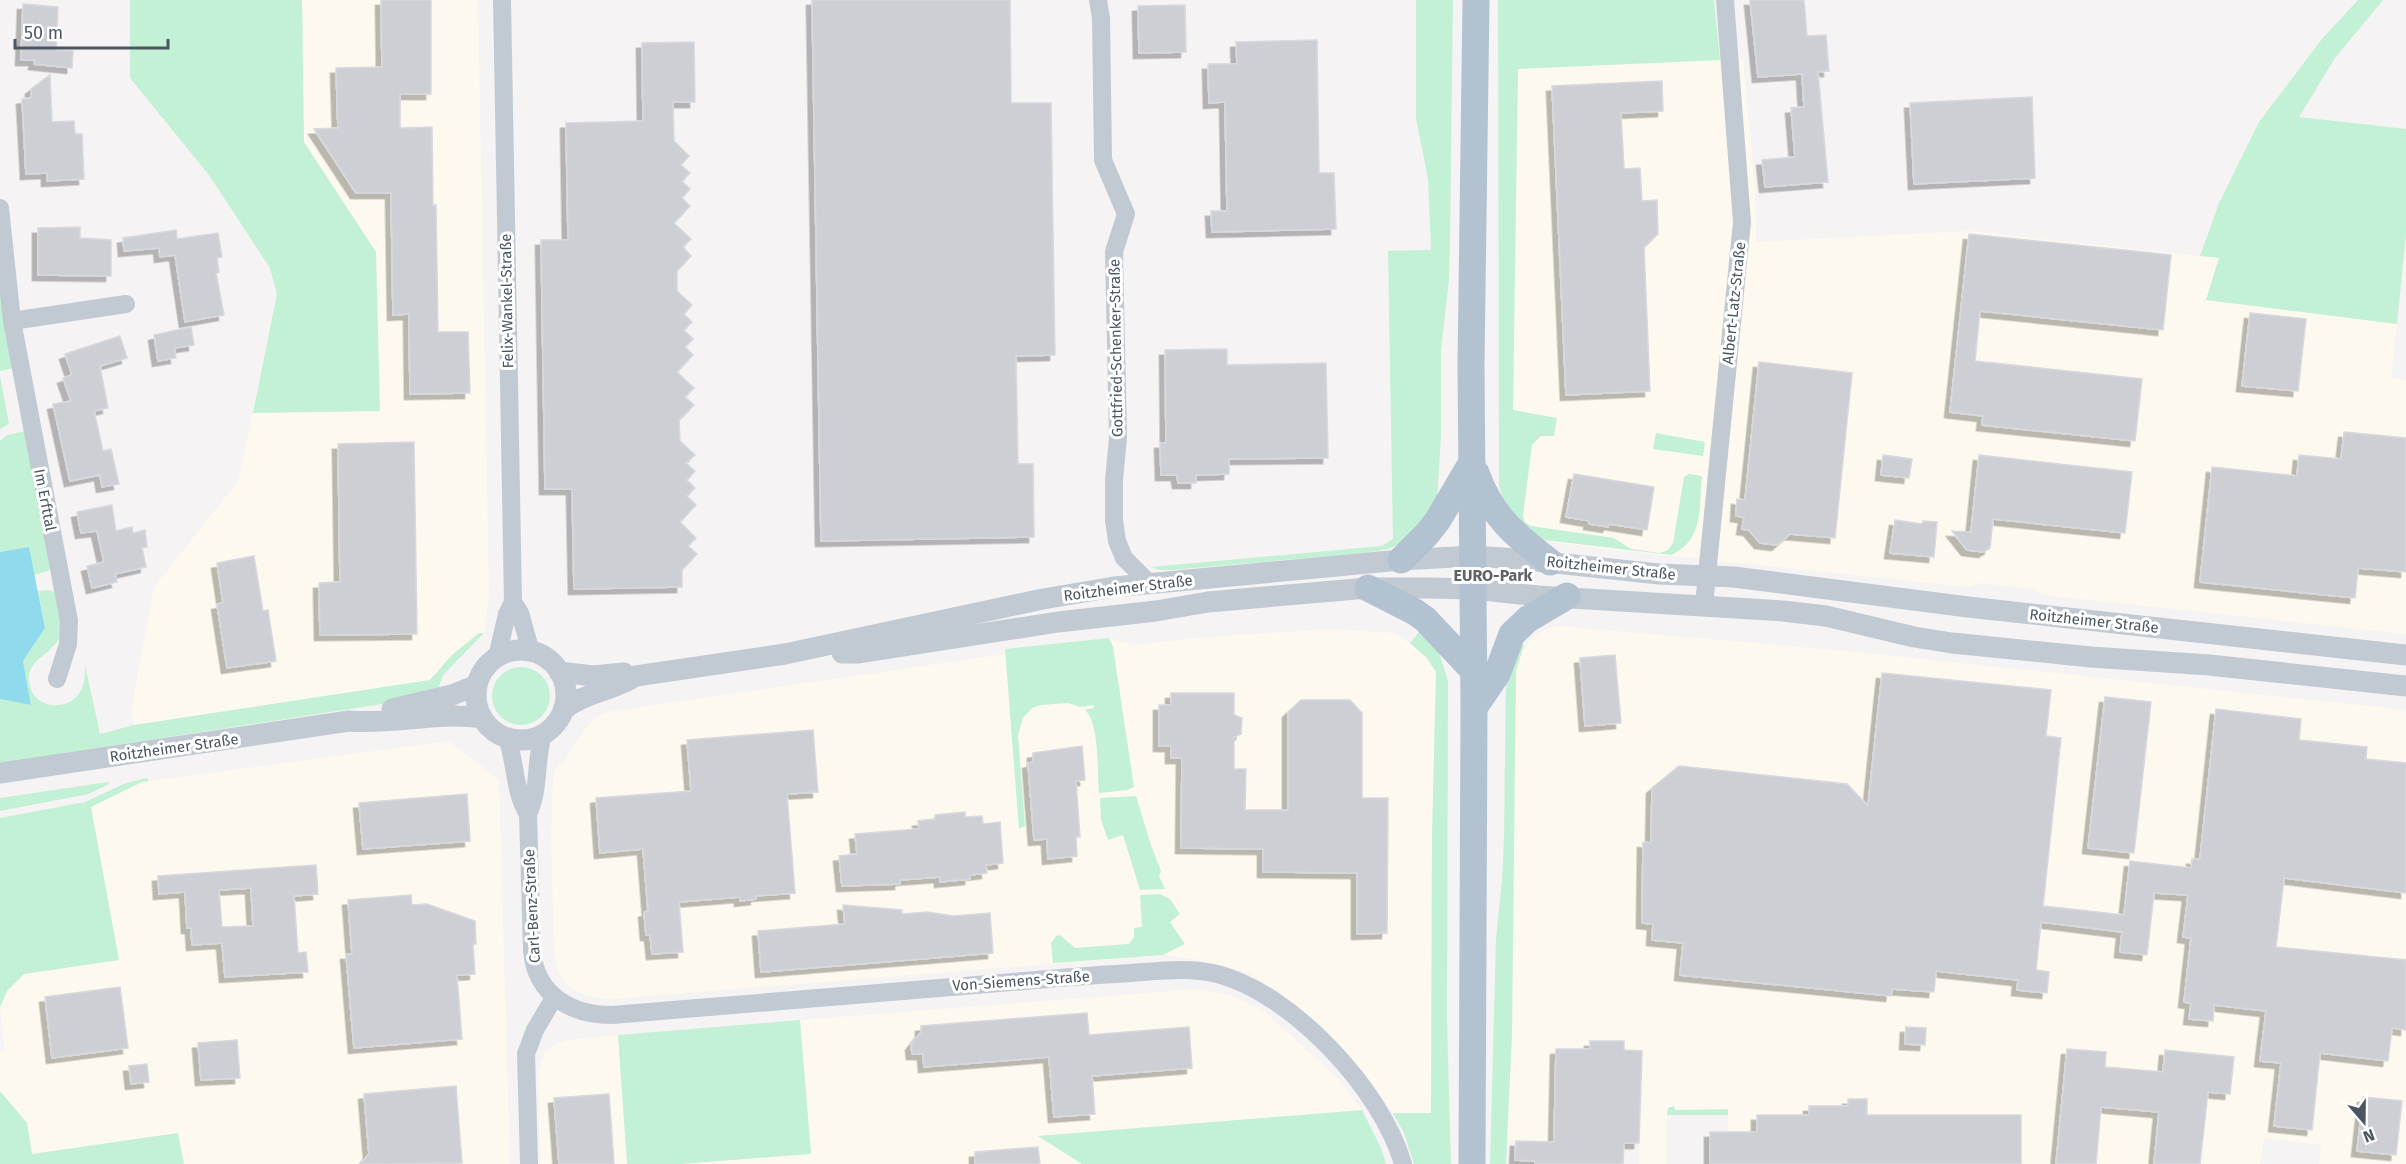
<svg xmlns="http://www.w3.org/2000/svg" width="2406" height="1164" viewBox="0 0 2406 1164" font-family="'Fira Sans',sans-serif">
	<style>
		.commercial { fill: #fdf9ef }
		.green { fill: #c3f1d5 }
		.water { fill: #90daee }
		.building { fill: #cdcfd5; stroke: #d7d9de; stroke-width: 1.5; fill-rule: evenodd; filter: url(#shadow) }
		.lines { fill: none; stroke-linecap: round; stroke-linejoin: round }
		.minor { stroke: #c1cad2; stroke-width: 18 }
		.tertiary { stroke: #c1cad2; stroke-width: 21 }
		.primary { stroke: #b3c2d1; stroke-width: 27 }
		.labels { text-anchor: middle; stroke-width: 6; stroke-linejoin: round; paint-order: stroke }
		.street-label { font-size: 15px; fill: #4a5661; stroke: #fff }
		.neighbourhood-label { font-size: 16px; font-weight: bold; fill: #5f6368; stroke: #fff }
	</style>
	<defs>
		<filter id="shadow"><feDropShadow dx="-5.5" dy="5.5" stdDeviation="0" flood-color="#0004"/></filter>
	</defs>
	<rect width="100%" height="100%" fill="#f5f3f3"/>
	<path class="commercial" d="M302,0H478L489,594L486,624L484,633H479L452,655L430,680L134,725L131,711L154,587L238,481L253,413L380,411L376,252L304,142Z
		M1743,59L1755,187L1756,242L1968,231L2219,258L2206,300L2397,324L2391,378L2406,380V634L2043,595L2031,589L1981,583L1968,587L1605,549L1552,542L1520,526L1513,411L1518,68Z
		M1558,626L1846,651L2406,710V1164H2319L2321,1145L2264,1138L2260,1164H1727L1728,1115H1667L1666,1164H1639V1143L1507,1140L1512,1033L1516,670L1520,653L1532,638L1540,632Z
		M1330,629L1396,633L1426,657L1436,672L1432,835L1431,1114L1393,1113L1366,1075L1350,1057L1279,991L1246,972L1207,961L1163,955L610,999L586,996L572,989L558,972L554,951L551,838L553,778L557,767L566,758L585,729L595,718L606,712L1005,654V649L1109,638L1133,645L1208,637Z
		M449,741L499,780L510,1164H184L177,1133L32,1154L27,1123L0,1091V1053L5,1051L0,1007L7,991L24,974L119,960L90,807L142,782Z
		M1198,989L1229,995L1263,1010L1336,1077L1362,1110L1039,1136L1082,1164H680L811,1153L800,1020Z
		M618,1035L627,1164H540L538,1074L544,1054L555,1044L566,1040Z"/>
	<path class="green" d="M130,0H302L304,142L376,252L380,411L253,413L277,294L270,268L209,175L130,78Z
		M1416,0H1453L1450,241L1449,280L1441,349V435L1437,500L1404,542L1388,549L1365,553L1171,570H1159L1151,567L1382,546L1393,539L1388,251L1431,250L1428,179L1416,118Z
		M1498,0H1714L1720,60L1518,69L1513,410L1557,418L1554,436H1541L1532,445L1523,516L1525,522L1531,526L1614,538L1631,549L1660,553L1668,550L1673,543L1684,477L1689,474L1702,476C1699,507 1704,541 1671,555L1544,540L1520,526L1504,502L1499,486Z
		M2358,0H2383L2335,58L2299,117L2406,129V234L2397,324L2206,300L2219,258L2200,256L2219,203L2259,122L2322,39Z
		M0,267L14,368L0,371Z
		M0,376L9,424L0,429Z
		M26,431L51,567L48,571L34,575L29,547L0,552V441L7,435Z
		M1656,433L1705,442L1703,456L1653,449Z
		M47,590L56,592C58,606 65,624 59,638C50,657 23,660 30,686C35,709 68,712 80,692C85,684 85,674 85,665L100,734L134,725L430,680L452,655L479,633H484L443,675L437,692L402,701L0,763V699L31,705L23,661L45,628L38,591Z
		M1422,628L1439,652L1448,681L1447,1021L1451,1164H1414L1404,1133L1393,1113H1431L1432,835L1436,672L1426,657L1410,643Z
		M1109,638L1113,647L1134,787L1127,790L1099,793C1097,773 1100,723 1085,710L1094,708V705L1080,707L1068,703L1041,705L1032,708L1023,718L1018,735L1025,826L1019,829L1005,649Z
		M1517,642L1524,646L1516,670L1512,1033L1506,1164H1490L1496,939L1502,880L1504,839L1506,678Z
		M492 696a29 29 0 1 1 58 0a29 29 0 1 1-58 0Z
		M147,778L149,781L142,782L91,807L119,960L24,974L7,991L0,1007V818L85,802L126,783Z
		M108,782L109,784L89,794L0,811V798Z
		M1136,796L1151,845L1161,871L1159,876L1165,889L1140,890L1123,835L1108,840L1101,820L1100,798Z
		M1160,894L1170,899L1180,914L1170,922L1185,944L1163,955L1053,963L1051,943L1056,936L1060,935L1075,948L1129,944L1134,937V928L1142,927L1140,895Z
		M800,1020L811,1154L680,1164H627L618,1035Z
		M0,1091L27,1123L32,1154L178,1133L184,1164H0Z
		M1674,1106L1675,1110L1728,1109V1115H1667L1668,1108Z
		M1362,1110L1381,1148L1386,1164H1082L1038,1136Z"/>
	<path class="water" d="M29,547L45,628L23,661L31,705L0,699V552Z"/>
	<path class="building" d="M381,0H431V94H400V128L432,127L433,205H436L438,332H468L470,393L410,394L409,314L393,315L391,193H356L314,129L338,128L336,68L382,67Z
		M812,0H1010L1011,103H1051L1055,355L1016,356L1018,464H1033L1034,537L821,541Z
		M1750,0H1804L1807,36L1826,35L1829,71L1818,72L1828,182L1765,187L1762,160L1795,157L1791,108L1804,107L1802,74L1758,77Z
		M23,4L58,7L56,50L73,51L72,68L34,64L35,60H21Z
		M1185,5L1186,52L1139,53L1138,6Z
		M1317,40L1319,173H1334L1336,229L1212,232L1211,211H1227L1225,102L1209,103L1208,64H1237L1236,42Z
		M694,42L695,102H673L674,141L689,156L681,165L690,173L682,181L690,189L682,198L690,206L674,223L691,239L683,247L691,256L677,271V291L692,305L684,314L692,322L684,330L693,339L685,347L693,355L677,372L694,388L685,397L694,405L679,420L680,441L695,455L686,463L695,471L687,480L695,488L687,496L696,505L680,522L696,538L688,546L697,554L682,570V587L574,589L572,489H545L541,240H568L566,123L643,121L642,43Z
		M50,75L52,122L74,121L75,134H82L84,179L47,181V173L26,174L22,99L31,98V89Z
		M1662,81L1663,111L1621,113L1624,169L1640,168L1642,201L1657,200L1658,234L1644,247L1650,391L1566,395L1552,86Z
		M2032,97L2035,178L1914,184L1910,103Z
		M80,227V238L111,240V276L38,275V228Z
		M176,230L177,239L218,233L222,257L217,258L219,272L216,273L224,315L185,322L175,255L160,257L159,248L124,251L123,238Z
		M1969,234L2171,255L2163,330L1980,311L1975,361L2142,379L2135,441L1982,425L1983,416L1950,412Z
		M2250,313L2306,319L2298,391L2242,386Z
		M191,327L194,345L174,348L176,358L158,361L154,335Z
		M120,336L127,358L100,366L108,408L94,411L103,451L111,449L119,484L102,487L100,475L70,481L53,404L71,401L63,378L72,375L65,354Z
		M1227,349V365L1326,363L1328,458L1229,459V474L1196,475V483H1178L1177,475H1161L1160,443H1166L1165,350Z
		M1759,362L1852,373L1835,538L1790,534L1777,545L1760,543L1749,530L1742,529L1744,517L1736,516L1737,499L1745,500Z
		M2344,432L2406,438V572L2358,568L2355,598L2200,582L2212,467L2297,476L2299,455L2341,459Z
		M414,442L417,634L320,635L319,583L340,582L338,444Z
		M1883,455L1912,459L1909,478L1881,475Z
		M1979,455L2132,472L2125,533L1993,519L1990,548L1984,552L1967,550L1952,531L1971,532Z
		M1574,474L1654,487L1647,530L1609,524L1608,527L1589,524L1590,521L1566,517Z
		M112,505L116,531L132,527L133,533L145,530L147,547L142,548L146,567L115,574L117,582L92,588L87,566L104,562L97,531L81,533L77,512Z
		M1895,520L1922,524L1923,521L1937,522L1934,557L1890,553Z
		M254,556L263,611L268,610L276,661L227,668L217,604L223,603L217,563Z
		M1615,655L1621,723L1585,726L1580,658Z
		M1882,673L2051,690L2046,736L2061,738L2043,906L2124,915L2130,861L2191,868L2192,859H2200L2216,709L2301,719L2299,740L2367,747L2366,759L2406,763V893L2284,878L2276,947L2406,960V1030L2392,1028L2388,1061L2320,1053L2312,1130L2274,1126L2281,1063L2260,1061L2266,1011L2214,1005L2213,1021L2189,1019L2191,1003L2184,1002L2191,938L2183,937L2188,895L2154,893L2147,955L2120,952L2122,932L2041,922L2036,970L2049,972L2047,993L2017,990L2018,980L1936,971L1934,992L1892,989L1891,996L1680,975L1683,943L1652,940L1653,924L1642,923L1643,842L1651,843L1652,788L1679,766L1847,784L1868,806Z
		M1171,693H1234V715L1242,718L1241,734L1234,737V769H1246L1245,810H1288V712L1301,700H1350L1362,713V798H1388L1387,933L1357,934V873L1263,872V849L1181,848L1182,758H1171V746H1159V705H1171Z
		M2105,697L2151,702L2134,853L2088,848Z
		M813,730L818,792L787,794L795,893L755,896L756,899L740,901V897L679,902L683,952L652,954L650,935H646L644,912L648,911L643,849L600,853L596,798L691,791L687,740Z
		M1082,746L1085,780L1076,781L1080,837H1076L1077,856L1048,859L1047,839L1034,840L1028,763L1033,762V753Z
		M467,794L470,841L363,849L359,803Z
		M965,812V817L982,816L983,824L1000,822L1003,863L986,865L987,873L970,875V879L940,882V877L900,880V884L842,886L839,856L857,854L855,834L919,829L918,821L935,819V815Z
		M316,865L318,894L294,896L298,953L306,952L308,972L225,977L222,943L192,945L191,928H187L185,892L159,894L158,876ZM251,888L253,926L222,927L219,890Z
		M411,895L412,905L427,904L475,921L476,944H473L475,974L457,975L462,1039L354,1048L346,954H352L348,900Z
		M843,905L902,910V914L927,912L953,916L990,913L993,953L761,972L758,931L845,924Z
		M120,987L128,1048L52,1058L45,997Z
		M1087,1013L1089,1035L1189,1027L1192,1068L1092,1076L1095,1114L1054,1117L1049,1057L924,1067L923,1054H912L911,1045L921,1032V1026Z
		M1906,1027L1926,1028L1925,1045L1905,1044Z
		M237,1040L240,1078L201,1080L198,1043Z
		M1590,1041H1624V1050L1642,1051L1639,1143H1624L1623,1164H1535V1161L1515,1160L1516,1141L1554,1142L1556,1049H1590Z
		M2067,1049L2106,1052L2105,1067L2163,1072L2165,1050L2234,1057L2230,1094L2208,1092L2200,1164H2154L2159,1112L2101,1107L2096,1164H2056Z
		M147,1064L149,1082L131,1084L129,1066Z
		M456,1086L462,1163L361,1164L369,1154L364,1094Z
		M609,1094L614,1164H559L554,1098Z
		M2363,1097L2402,1101L2396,1155L2357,1151Z
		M1848,1099H1867V1115H2021V1164H1710V1132H1757V1115H1809V1106H1848Z
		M1038,1147L1040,1164H975V1152Z"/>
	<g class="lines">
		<path class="minor" d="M1098,0L1101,18L1103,160L1126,214L1114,252L1118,438L1114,480V520L1117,541L1124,558L1149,583
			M0,208L12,321L69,621L68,644L57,679
			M12,321L126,304
			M513,602L520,613L531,652
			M1704,605L1742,222L1725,0
			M497,657L507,614L513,602L502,0
			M543,734C535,761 540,789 528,814L532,951C536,995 571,1015 612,1015C754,1003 895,991 1036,980C1068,977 1099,975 1131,973C1159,971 1189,967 1217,974C1292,993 1382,1090 1403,1164
			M507,738C516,762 514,793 528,814
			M529,1164L526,1054L535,1030L554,998"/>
		<path class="tertiary" d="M476 695a45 45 0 1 1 90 0a45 45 0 1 1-90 0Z
			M842,653H859L1058,622L1156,611L1208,602L1368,588H1429L1473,589L1538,596L1783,611L1826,616L1914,637L1952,643L2091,657L2209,665L2406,686
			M559,672L593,676L624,673
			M392,709L452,695L477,685
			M563,710C585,692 613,691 636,676L785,654L1043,599L1114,587L1401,560L1473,556L1517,559L1659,574L1734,577L1968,607L2406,655
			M0,773L349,721C393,725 438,711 482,718"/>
		<path class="primary" d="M1476,473C1491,516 1516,536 1550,562
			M1401,560L1427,534L1438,520L1472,462
			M1368,588L1415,612L1425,619L1473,670
			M1474,708L1497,674L1512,634L1528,619L1567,596
			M1472,1164L1474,708L1471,365L1476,0"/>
	</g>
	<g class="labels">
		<g class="street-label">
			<text transform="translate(507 301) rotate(-91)" y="5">Felix-Wankel-Straße</text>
			<text transform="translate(1734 303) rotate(-84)" y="5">Albert-Latz-Straße</text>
			<text transform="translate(1116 348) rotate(-91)" y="5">Gottfried-Schenker-Straße</text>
			<text transform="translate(45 500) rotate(79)" y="5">Im Erfttal</text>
			<text transform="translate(1611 568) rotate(6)" y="5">Roitzheimer Straße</text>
			<text transform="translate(1128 588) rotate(-7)" y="5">Roitzheimer Straße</text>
			<text transform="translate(2094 621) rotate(6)" y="5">Roitzheimer Straße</text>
			<text transform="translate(174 748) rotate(-8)" y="5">Roitzheimer Straße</text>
			<text transform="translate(532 906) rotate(-93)" y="5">Carl-Benz-Straße</text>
			<text transform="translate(1021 981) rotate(-4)" y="5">Von-Siemens-Straße</text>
		</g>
		<g class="neighbourhood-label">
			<text x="1493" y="581">EURO-Park</text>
		</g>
	</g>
	<g transform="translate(2364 1122) rotate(160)" stroke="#ffffff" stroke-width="4.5" paint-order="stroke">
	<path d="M0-4.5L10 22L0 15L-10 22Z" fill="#4a5661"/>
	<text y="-9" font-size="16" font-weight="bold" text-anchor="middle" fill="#4a5661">N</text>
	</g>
	<path d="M15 39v9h153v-9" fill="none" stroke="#4a5661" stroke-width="3"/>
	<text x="24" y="39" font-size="18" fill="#4a5661" stroke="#ffffff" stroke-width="4.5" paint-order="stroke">50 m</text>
</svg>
